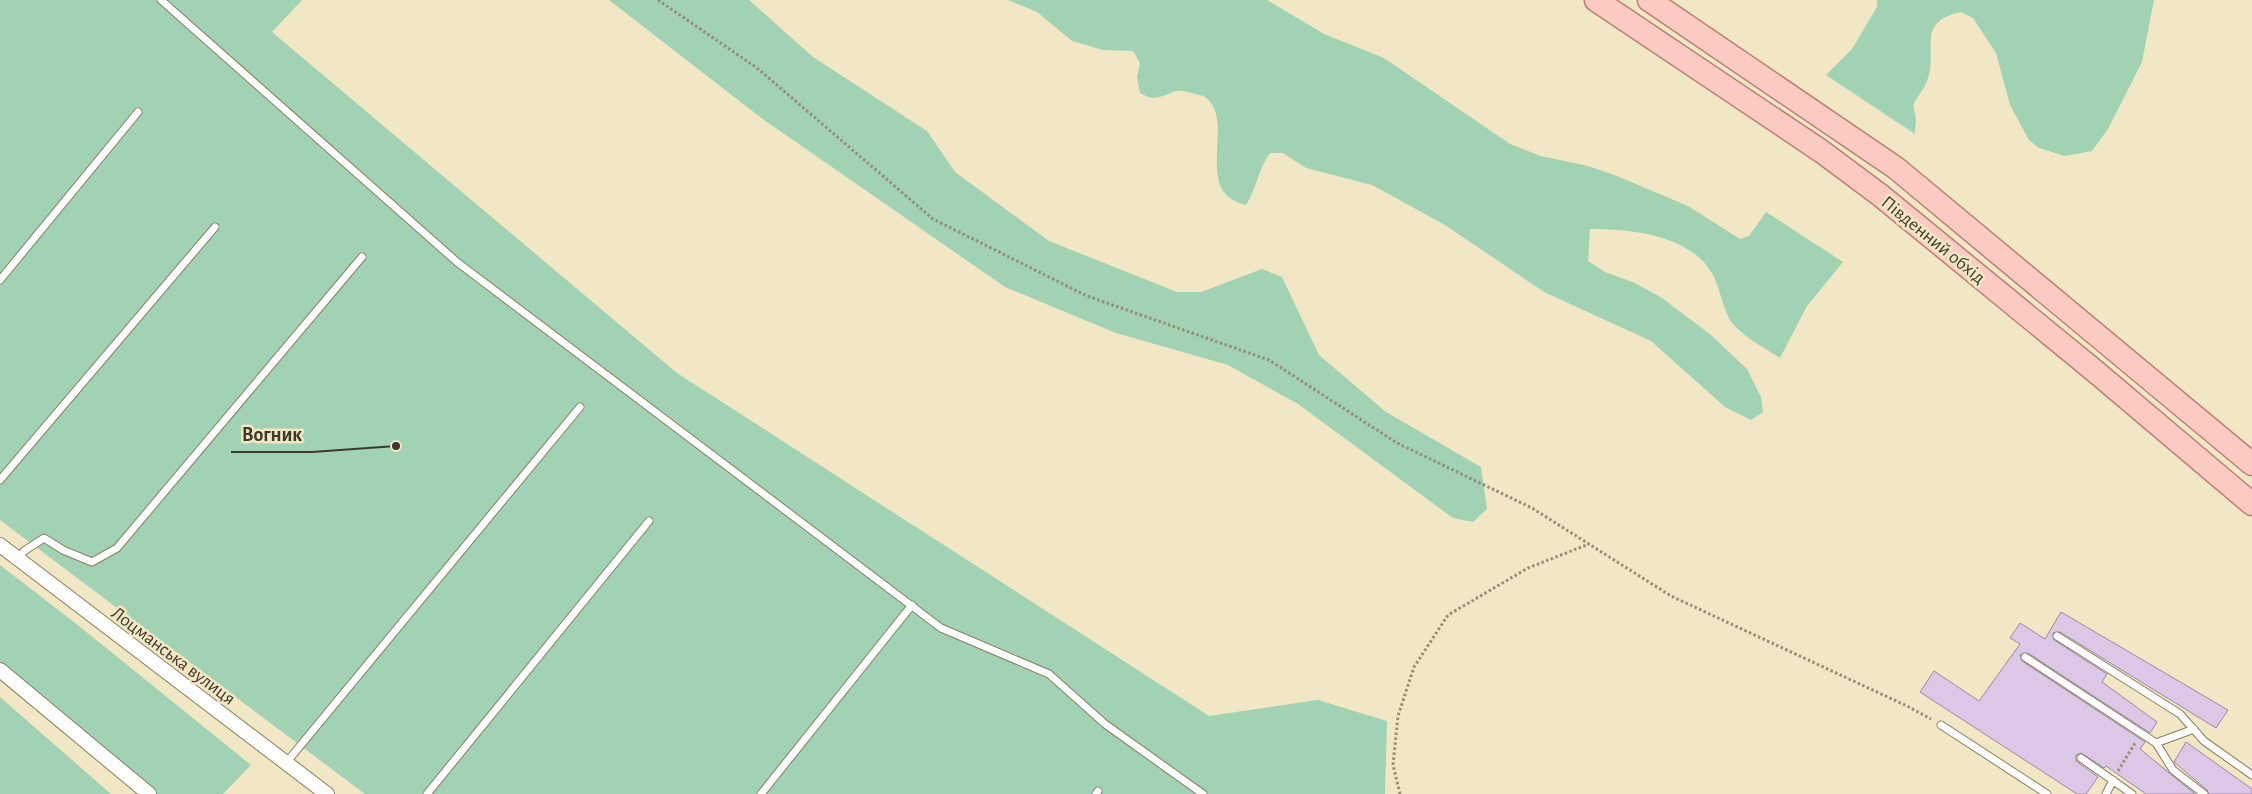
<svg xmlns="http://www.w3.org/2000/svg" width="2252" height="794" viewBox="0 0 2252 794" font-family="'Alegreya Sans',sans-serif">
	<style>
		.green { fill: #a1d2b4 }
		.building { fill: #ddc7e6; stroke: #9b87a3 }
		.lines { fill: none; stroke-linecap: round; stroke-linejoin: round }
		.service-casing { stroke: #887e5e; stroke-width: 9 }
		.minor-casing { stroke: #887e5e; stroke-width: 16 }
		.primary-casing { stroke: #b88074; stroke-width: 25 }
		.path { stroke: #958d76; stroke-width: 3; stroke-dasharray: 2.5 2.5; stroke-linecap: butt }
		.service { stroke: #fff; stroke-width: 7 }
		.minor { stroke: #fff; stroke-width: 14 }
		.primary { stroke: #fbcac3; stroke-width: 22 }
		.labels { text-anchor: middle; stroke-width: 5; stroke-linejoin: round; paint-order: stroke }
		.street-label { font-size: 19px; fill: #3e392c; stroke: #f2e7c4 }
		.leader { fill: none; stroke: #3e392c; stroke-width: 2 }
		.callout-dot { fill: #3e392c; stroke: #f2e7c4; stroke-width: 2 }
		.callout-label { font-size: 20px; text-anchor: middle; font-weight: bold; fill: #3e392c; stroke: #f2e7c4; stroke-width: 5; stroke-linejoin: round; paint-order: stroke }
	</style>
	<rect width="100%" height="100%" fill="#f2e7c4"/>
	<path class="green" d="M0,0H302L272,32L677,373L1209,716L1318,700L1387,721L1385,794H365L0,520Z
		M609,0H749L813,57L927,131L955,172L1049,241L1177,292H1201L1262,269L1282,277L1319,355L1386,412L1481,467L1487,509L1473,522L1453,518L1298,404L1228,365L1116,333L1005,287L760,117Z
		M1008,0H1267L1324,34L1384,58L1510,144L1541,156L1588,166L1617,176L1688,206L1740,239L1749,236L1766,212L1843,262L1807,306L1780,358C1765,348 1745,338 1733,324C1724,314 1720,288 1713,275C1692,235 1631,229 1590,229L1588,261L1605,272L1635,283L1662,298L1711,335L1747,369L1761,397L1763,412L1751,420L1725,407L1651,341L1544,292L1445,225L1372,185L1306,168L1283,153H1270C1258,169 1257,188 1246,205C1190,192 1238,121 1205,97C1203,95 1197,95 1195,94C1170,86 1175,95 1154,98C1150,98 1144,95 1140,93L1137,77L1140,63L1133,51L1103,50L1072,41L1037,12Z
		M1877,0H2154L2142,62L2108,129L2092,151L2065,156L2039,148L2029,140L2010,105L1996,53L1973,18L1961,12C1914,22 1939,51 1927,81C1924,89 1917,97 1913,105L1916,119L1915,134L1826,75L1852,49L1877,7Z
		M0,565L79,626L251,765L223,794H158L0,669Z
		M0,696V697L111,794H0Z"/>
	<path class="building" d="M2061,612L2228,710L2216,728L2060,632L2053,633L2054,640L2107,674L2102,682L2157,722L2150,733L2028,653L2020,655L2022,661L2145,742L2140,749L2195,794H2146L2106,766L2104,768L2081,753L2076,755V761L2098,777L2086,794H2077L1920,692L1934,671L1979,701L2020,644L2010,638L2020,623L2045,639Z
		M2186,742L2252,789V794H2209L2207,790L2174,762Z"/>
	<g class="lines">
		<g class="service-casing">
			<path id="service" d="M161,0L457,262L941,628L1049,674L1105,724L1203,794
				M0,280L138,112
				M0,480L215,227
				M18,559L24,551L44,538L63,550L92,562L117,548L362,257
				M2057,636L2180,714L2204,741L2252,775
				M2025,657L2156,743L2173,770L2204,794
				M1941,725L2047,794
				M2156,743L2194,729
				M2081,758L2132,794
				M286,763L580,407
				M427,794L649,521
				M761,794L912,605
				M1096,794L1098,791
				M2106,794L2113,780"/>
		</g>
		<g class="minor-casing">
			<path id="minor" d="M0,545L327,794
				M0,670L149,794"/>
		</g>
		<g class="primary-casing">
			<path id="primary" d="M1596,0L1821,151L1880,195L2096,372L2252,504
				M1649,0L1896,168L2252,464"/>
		</g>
		<path class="path" d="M658,0L757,68L933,219L1087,296L1269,360L1397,443L1532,508L1671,596L1907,706L1931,719
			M2118,771L2135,743
			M1400,794L1393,765L1398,716L1414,667L1448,615L1528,568L1589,544"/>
		<use href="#service" class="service"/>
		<use href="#minor" class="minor"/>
		<use href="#primary" class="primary"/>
	</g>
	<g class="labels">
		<g class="street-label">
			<text transform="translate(1934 239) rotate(39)" y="7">Південний обхід</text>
			<text transform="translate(174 655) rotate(37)" y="7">Лоцманська вулиця</text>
		</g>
	</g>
	<path class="leader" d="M396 446L312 452H231"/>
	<circle class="callout-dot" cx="396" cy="446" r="5"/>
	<g class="callout-label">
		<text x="272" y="441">Вогник</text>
	</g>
</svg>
